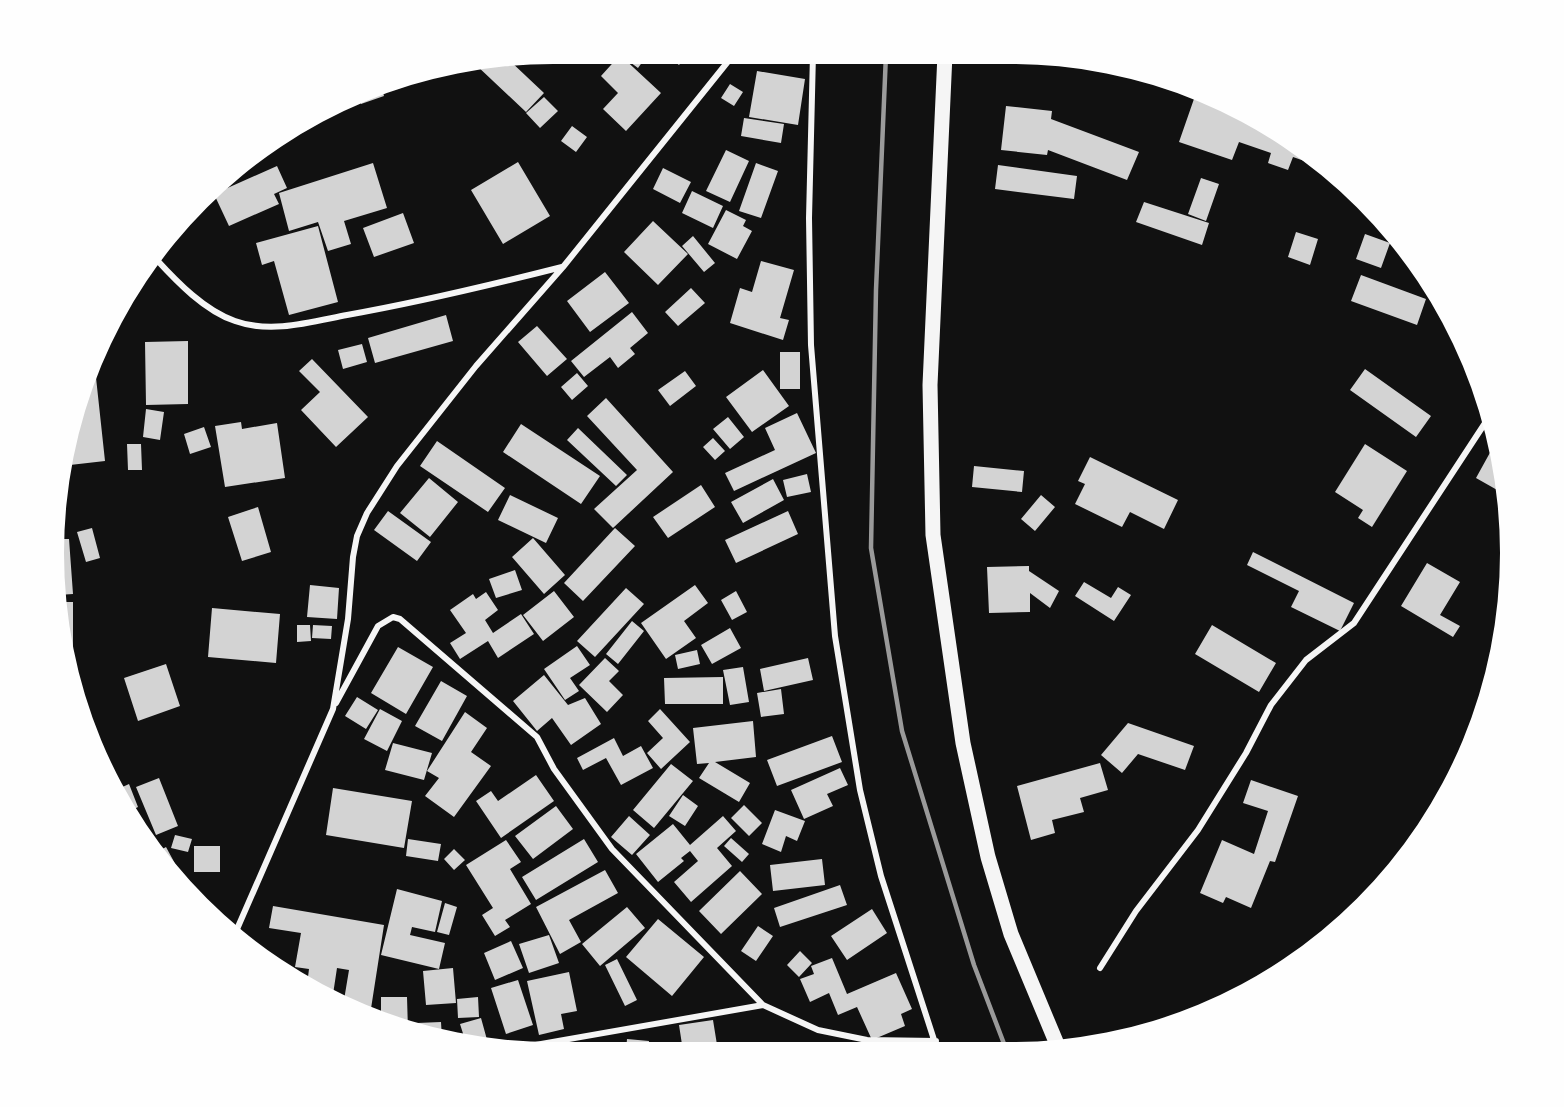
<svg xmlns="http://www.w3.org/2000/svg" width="1564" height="1107" viewBox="0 0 1564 1107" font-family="Commissioner,sans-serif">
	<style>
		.building { fill: #d3d3d3 }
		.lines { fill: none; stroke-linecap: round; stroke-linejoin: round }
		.minor { stroke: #f5f5f5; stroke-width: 6 }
		.primary { stroke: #f5f5f5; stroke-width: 15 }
		.rail { stroke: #9a9a9a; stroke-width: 4.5 }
	</style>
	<rect width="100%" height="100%" fill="#111"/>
	<path class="building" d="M619,54H648L638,68Z
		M665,54H688L679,65Z
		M620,55L661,93L626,131L603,109L618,93L601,76Z
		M509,60L544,93L526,112L475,64Z
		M757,71L805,79L798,125L749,117Z
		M730,84L743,92L734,106L721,98Z
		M382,90L384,96L361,104L360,100Z
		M1195,96L1261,121L1313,164L1293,157L1288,170L1268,163L1271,153L1239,142L1232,160L1179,142Z
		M544,97L558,111L540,128L526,113Z
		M1006,106L1052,111L1051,119L1139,152L1127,180L1048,150L1047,155L1001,150Z
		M744,118L784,124L781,143L741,136Z
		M572,126L587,137L576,152L561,141Z
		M726,150L749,161L730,202L706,191Z
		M258,154L261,160L237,173Z
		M518,162L550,216L503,244L471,190Z
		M373,163L387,208L344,221L351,244L328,251L318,222L289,231L279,193Z
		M756,163L778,171L761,218L739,211Z
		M998,165L1077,176L1074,199L995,189Z
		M277,166L287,188L274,194L279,204L229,226L214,194Z
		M663,168L691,182L680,203L653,189Z
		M1201,178L1219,184L1206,221L1188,214Z
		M692,191L723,206L713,228L682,213Z
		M1144,202L1209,223L1202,245L1136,222Z
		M726,210L746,220L743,226L752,231L737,259L708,244Z
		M403,213L414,243L374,257L363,228Z
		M653,221L688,254L658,285L624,252Z
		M318,226L338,302L289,315L274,261L262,265L256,243Z
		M1296,232L1318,239L1310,265L1288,257Z
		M1365,234L1390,243L1381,268L1356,259Z
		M693,236L715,263L704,272L682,246Z
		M761,261L794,270L780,318L789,320L783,340L730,323L740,288L752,292Z
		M605,272L629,303L590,332L567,301Z
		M1361,275L1426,299L1417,325L1351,301Z
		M691,288L705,303L678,326L665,312Z
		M632,312L648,333L630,348L635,354L618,368L610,357L584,377L571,361Z
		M446,315L453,341L375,363L368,338Z
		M537,326L567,359L547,376L518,342Z
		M188,341V404L146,405L145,342Z
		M362,344L367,362L343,369L338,350Z
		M780,352H800V389H780Z
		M94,359L105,461L70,465L69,449Z
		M312,359L368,417L336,447L301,410L320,392L299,371Z
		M1365,369L1431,416L1416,437L1350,390Z
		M763,370L789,406L752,432L726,397Z
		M685,371L696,386L670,406L658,390Z
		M577,373L588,386L572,400L561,387Z
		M606,398L673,472L613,528L594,509L637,470L587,416Z
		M146,409L164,412L160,440L143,437Z
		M797,413L816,453L734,491L725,473L775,450L765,428Z
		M728,417L744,437L730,449L713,429Z
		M241,422L242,429L277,423L285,478L225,487L215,426Z
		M521,424L600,476L581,504L503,452Z
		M204,427L211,447L190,454L184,434Z
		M578,428L627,475L616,486L567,440Z
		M713,438L725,451L715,460L703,447Z
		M437,441L505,488L488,512L420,466Z
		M127,444H141L142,470H128Z
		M1365,444L1407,471L1372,527L1358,518L1363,510L1335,492Z
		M1492,449L1497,452L1506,495L1476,478Z
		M1090,457L1178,500L1164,529L1130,512L1122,527L1075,504L1085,484L1078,481Z
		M974,466L1024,471L1022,492L972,487Z
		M807,474L811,492L787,497L783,480Z
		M429,478L458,502L430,537L400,513Z
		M773,479L784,500L743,523L731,502Z
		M701,485L715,507L668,538L653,517Z
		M510,495L558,518L546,543L498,520Z
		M1041,495L1055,507L1035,531L1021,519Z
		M258,507L271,552L242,561L228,517Z
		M388,511L431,542L417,561L374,530Z
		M788,511L798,534L736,563L725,540Z
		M92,528L100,558L86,562L77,532Z
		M615,528L635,546L583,601L564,583Z
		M533,538L565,575L544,594L512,557Z
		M58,539H69L73,594L58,595Z
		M1253,552L1354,603L1340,631L1291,607L1299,591L1247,565Z
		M1427,563L1460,582L1440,615L1460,626L1453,637L1401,606Z
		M1029,566V571L1059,591L1050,608L1030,593V612L989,613L987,567Z
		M515,570L522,590L496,598L489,579Z
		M1084,582L1111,598L1118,587L1131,595L1114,621L1075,596Z
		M310,585L339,588L337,619L307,617Z
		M695,585L708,603L684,621L696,638L666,659L641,623Z
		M626,588L644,604L595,657L577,641Z
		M554,591L574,617L543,641L523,615Z
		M736,591L747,612L732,620L721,600Z
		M486,592L498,610L485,620L493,633L521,614L534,634L498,658L488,641L460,659L450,643L466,633L450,610L473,594L476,599Z
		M58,602H73V659H71L58,619Z
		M212,608L280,614L276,663L208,657Z
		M632,621L644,631L618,664L606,654Z
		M297,625H310L311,641L297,642Z
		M313,625L332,626L331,639L312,638Z
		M1212,625L1276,663L1259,692L1195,654Z
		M730,628L741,648L712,664L701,645Z
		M577,646L590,665L570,678L579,691L565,700L544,669Z
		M398,647L433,667L406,714L371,693Z
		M697,650L700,664L678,669L675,655Z
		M605,658L619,671L609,681L623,695L607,712L579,685Z
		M808,658L813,680L764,691L760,669Z
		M166,664L180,706L138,721L124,678Z
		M743,667L749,702L730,705L723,670Z
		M544,675L568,705L585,698L601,724L571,745L552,718L537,731L513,701Z
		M723,677V704H665L664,678Z
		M441,681L467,696L442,741L415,726Z
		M781,689L784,714L761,717L757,693Z
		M357,697L378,710L366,729L345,716Z
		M380,709L402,721L387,751L364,739Z
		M660,709L690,742L661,769L647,753L663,738L648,721Z
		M465,712L487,728L471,752L491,766L454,817L425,796L439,778L427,771Z
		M753,721L756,757L715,762L750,783L739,802L699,778L709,763L697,764L693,728Z
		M1128,723L1194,746L1185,770L1138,754L1122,773L1101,755Z
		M832,736L842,762L777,786L767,760Z
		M614,738L623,756L641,746L653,768L621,785L606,758L583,770L577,758Z
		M393,743L432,753L424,780L385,770Z
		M1100,763L1108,790L1080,798L1084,812L1052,820L1055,833L1031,840L1017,786Z
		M671,764L693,781L654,828L633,810Z
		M840,768L848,785L827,794L833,806L804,819L791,790Z
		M536,775L554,801L501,838L476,801L491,791L498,801Z
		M159,778L178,826L156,835L136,787Z
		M1251,780L1298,796L1275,862L1270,861L1251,908L1226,897L1223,903L1200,893L1222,840L1254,854L1268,811L1243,803Z
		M129,784L138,807L130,811L116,790Z
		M333,788L412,801L404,848L326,835Z
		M683,795L698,806L685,826L669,816Z
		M744,805L762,823L749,836L731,818Z
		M556,806L573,829L533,859L515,836Z
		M775,810L805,821L797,841L786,836L781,852L762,844Z
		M629,816L650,835L632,855L611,837Z
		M723,816L736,831L717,848L732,866L691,902L674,882L698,861L690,851L681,858L684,861L658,882L636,854L673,824L690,845Z
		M175,835L192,839L188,852L171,848Z
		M731,838L749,854L742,862L724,846Z
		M408,839L441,844L438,861L406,856Z
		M584,839L598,862L536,900L522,877Z
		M506,840L521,862L510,869L531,904L505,920L510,927L495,936L482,915L493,908L466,865Z
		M194,846H220V872H194Z
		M166,847L185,882L180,885L157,852Z
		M454,849L465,860L454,870L444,859Z
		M822,859L825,885L773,891L770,865Z
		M605,870L618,893L569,920L581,942L560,954L536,907Z
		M740,871L762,894L721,934L699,911Z
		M840,885L847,905L780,927L774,908Z
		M397,889L442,901L435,932L412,927L410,935L445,943L439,969L381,955Z
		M445,903L457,907L449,935L437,932Z
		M273,906L384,925L370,1015L343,1006L349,970L337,968L332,1001L307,985L309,969L295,967L301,933L269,928Z
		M627,907L645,928L600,966L582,944Z
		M872,909L887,933L847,960L831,936Z
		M658,919L704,957L672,996L626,957Z
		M758,926L773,936L756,961L741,951Z
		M549,935L559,963L529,973L519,944Z
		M511,941L523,968L495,980L484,953Z
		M800,951L812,963L799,977L787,965Z
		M832,958L847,994L896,973L912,1009L901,1014L905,1026L872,1040L857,1007L838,1015L829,993L810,1002L800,979L814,974L811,966Z
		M617,959L637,1000L625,1006L605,965Z
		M453,968L456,1003L426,1005L423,971Z
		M569,972L577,1011L561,1014L564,1029L539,1035L527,981Z
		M518,980L533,1025L506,1034L491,988Z
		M381,997H407L408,1030L381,1020Z
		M478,997L479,1017L458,1018L457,999Z
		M481,1018L489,1047L466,1043L460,1024Z
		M713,1020L718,1051H683L679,1025Z
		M441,1022L442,1039L417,1033V1023Z
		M627,1039L649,1041L648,1051H626Z
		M775,1044L791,1050H773Z
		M539,1049H577V1052H539Z"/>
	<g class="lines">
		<path class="minor" d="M813,54L809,218L811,345L835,636L860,790L881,876L937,1049
			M156,259C177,282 205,311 235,321C271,334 311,322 347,315C420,302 491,285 562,267
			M336,703L378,626L393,617L400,619L537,737L554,769L612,849L763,1005
			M234,936L333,709L348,619L353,557L357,536L367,513L397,466L476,366L563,267L734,54
			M1100,968L1136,911L1198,830L1246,753L1271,705L1306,660L1354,623L1489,417
			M507,1050L763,1005L818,1030L867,1040L936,1041"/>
		<path class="primary" d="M945,54L930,385L933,535L963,743L988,857L1011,934L1059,1049"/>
		<path class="rail" d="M886,54L876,290L871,548L902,731L974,965L1006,1049"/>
	</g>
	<path d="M0 0H1564V1107H0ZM553 64H1011A489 489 0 0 1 1500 553V553A489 489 0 0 1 1011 1042H553A489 489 0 0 1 64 553V553A489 489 0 0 1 553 64Z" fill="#fefefe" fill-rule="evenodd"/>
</svg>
